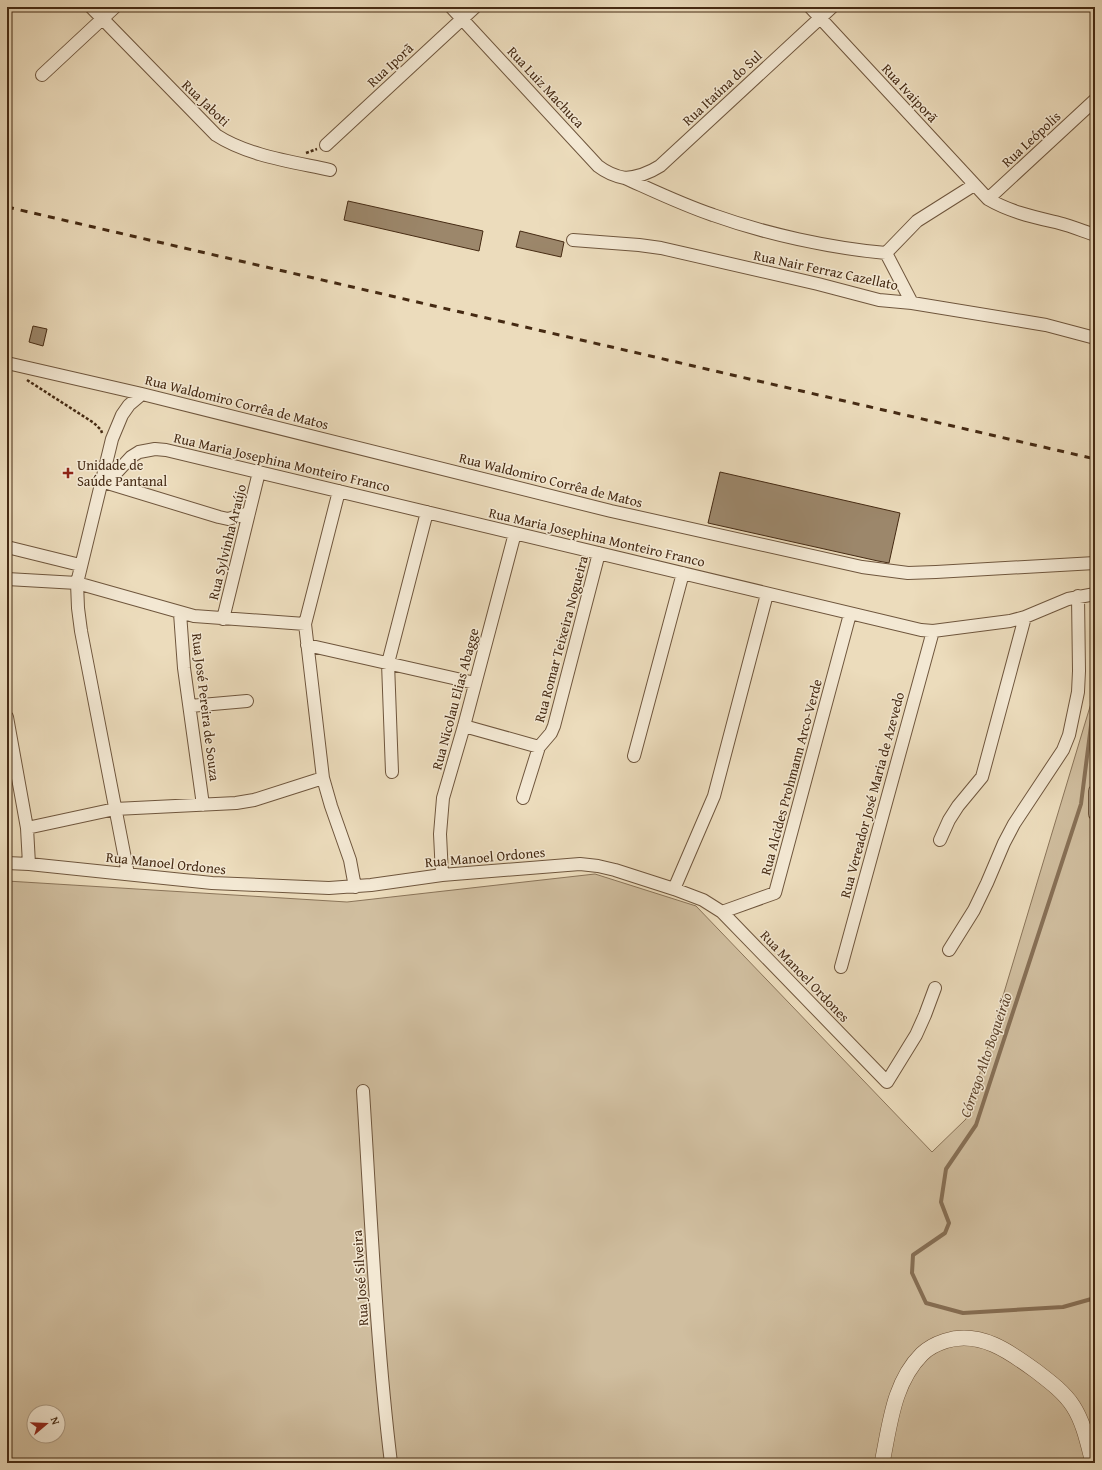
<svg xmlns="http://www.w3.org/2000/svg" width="1102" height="1470" viewBox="0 0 1102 1470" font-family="'Gentium Book Plus',serif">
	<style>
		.green { fill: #d0be9f; stroke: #8a7459; fill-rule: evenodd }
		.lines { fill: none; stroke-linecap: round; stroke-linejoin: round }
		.stream { stroke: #877056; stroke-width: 4 }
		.building { fill: #9c876b; stroke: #452a13 }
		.minor-casing { stroke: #6f563d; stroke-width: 14 }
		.tertiary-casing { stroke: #6f563d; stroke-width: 16 }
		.path { stroke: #452a13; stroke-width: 2.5; stroke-dasharray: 3 2; stroke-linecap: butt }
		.minor { stroke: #f3e8d3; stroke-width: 12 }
		.tertiary { stroke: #f3e8d3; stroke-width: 15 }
		.rail { stroke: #452a13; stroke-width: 3; stroke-dasharray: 7 7; stroke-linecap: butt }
		.poi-dot { fill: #8f2418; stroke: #f3e8d3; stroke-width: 1.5 }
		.labels { text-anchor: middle; stroke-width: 3; stroke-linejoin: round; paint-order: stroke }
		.street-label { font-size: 14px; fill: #452a13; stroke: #f3e8d3 }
		.poi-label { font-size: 14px; fill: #452a13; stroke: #f3e8d3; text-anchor: start }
		.water-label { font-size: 15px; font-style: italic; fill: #60472f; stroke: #f3e8d3 }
	</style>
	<rect width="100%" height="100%" fill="#ecdcbc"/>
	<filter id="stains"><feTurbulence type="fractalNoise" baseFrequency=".005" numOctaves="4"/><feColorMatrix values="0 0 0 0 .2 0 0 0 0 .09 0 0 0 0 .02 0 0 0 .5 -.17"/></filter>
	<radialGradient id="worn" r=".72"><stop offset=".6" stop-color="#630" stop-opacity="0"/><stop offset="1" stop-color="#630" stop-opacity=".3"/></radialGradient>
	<path class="green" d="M1095,690V1463H7V881L347,902L595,874L696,906L932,1152L966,1119ZM34,1412H58V1436H34Z"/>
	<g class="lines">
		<path class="stream" d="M1095,694L1081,804L976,1125L946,1169L941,1202L949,1223L945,1233L913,1255L912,1273L926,1303L963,1313L1063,1307L1095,1298"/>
	</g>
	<path class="building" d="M348,201L483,231L479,251L344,220Z
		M520,231L564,242L561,257L516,247Z
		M33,326L47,329L43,346L29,342Z
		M720,472L900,513L889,563L878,561L708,523Z"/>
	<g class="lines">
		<g class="minor-casing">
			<path id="minor" d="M91,7L216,135C248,156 294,162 330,170
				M451,7L598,166C607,173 614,176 625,178C654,191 683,205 713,215C766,234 830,248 886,253
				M810,7L988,199C1010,212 1034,217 1059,223C1071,226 1083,231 1095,235
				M42,75L115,7
				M326,145L475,7
				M625,178C639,177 649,173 660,166L832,7
				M988,199L1095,100
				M573,240L639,245L661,248L818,284L879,300L912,303L1022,321L1046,325L1095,338
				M912,303L886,253L917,221L974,185
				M7,363L142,394L611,511L862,567L908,573L936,572L1095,563
				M101,481L117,472L131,457L139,452L155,449L166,450L921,630L933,631L1010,621L1025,617L1068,599L1095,594
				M101,481L219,517L228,519L249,513
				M339,491L305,624L323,778L331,806L350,860L355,887
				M7,547L80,565
				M7,579L77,583L194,616L305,624
				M180,613L184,668L203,805
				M223,619L259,472
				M307,645L475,683
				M190,706L247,701
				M7,717L27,828L29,864
				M464,726L539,747
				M634,756L683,573
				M392,772L388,663L427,512
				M1095,791V814
				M523,798L539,747L551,733L554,726L599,553
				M27,828L115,809L236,803L254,800L323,778
				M940,840L949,820L958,806L982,777L1025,617
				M7,863L29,864L212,883L329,888L371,885L442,875L580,864L598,866L615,870L674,889L703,900L722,912L887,1082L916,1035L925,1015L935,988
				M128,874L81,631L78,608L77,583L112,439L122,415L129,405L142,394
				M442,875L440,834L443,798L464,726L515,533
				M674,889L714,796L767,594
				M722,912L775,893L850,614
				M949,950L974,910L987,883L1004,843L1014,824L1063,750L1069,735L1078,692L1079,671L1078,596
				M841,967L933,631
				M363,1091C371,1215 376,1340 391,1463"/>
		</g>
		<g class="tertiary-casing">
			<path id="tertiary" d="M882,1463C890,1425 893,1383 922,1354C929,1347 936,1344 945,1341C980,1330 1010,1352 1036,1371C1049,1381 1064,1392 1073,1406C1084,1423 1088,1444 1093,1463"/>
		</g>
		<path class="path" d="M306,153L317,149
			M27,380L94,423L101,430L102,433"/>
		<use href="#minor" class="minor"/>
		<use href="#tertiary" class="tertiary"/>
		<path class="rail" d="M7,207L1095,459"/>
	</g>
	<path class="poi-dot" d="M66 467h4v4h4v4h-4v4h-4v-4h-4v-4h4z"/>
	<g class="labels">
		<g class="street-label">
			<text transform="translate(390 65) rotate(-43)" y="5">Rua Iporã</text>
			<text transform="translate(546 87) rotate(47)" y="5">Rua Luiz Machuca</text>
			<text transform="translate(722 88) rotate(-43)" y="5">Rua Itaúna do Sul</text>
			<text transform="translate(910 93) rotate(47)" y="5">Rua Ivaiporã</text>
			<text transform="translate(206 103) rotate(44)" y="5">Rua Jaboti</text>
			<text transform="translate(1031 139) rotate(-43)" y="5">Rua Leópolis</text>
			<text transform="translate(826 270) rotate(12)" y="5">Rua Nair Ferraz Cazellato</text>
			<text transform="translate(237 402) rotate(14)" y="5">Rua Waldomiro Corrêa de Matos</text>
			<text transform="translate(282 462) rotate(13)" y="5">Rua Maria Josephina Monteiro Franco</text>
			<text transform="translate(551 480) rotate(14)" y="5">Rua Waldomiro Corrêa de Matos</text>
			<text transform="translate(597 537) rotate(13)" y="5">Rua Maria Josephina Monteiro Franco</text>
			<text transform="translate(227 542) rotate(-76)" y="5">Rua Sylvinha Araújo</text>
			<text transform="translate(561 639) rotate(-75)" y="5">Rua Romar Teixeira Nogueira</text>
			<text transform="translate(455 699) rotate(-75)" y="5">Rua Nicolau Elias Abagge</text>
			<text transform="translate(206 707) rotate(83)" y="5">Rua José Pereira de Souza</text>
			<text transform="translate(791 777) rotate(-75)" y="5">Rua Alcides Prohmann Arco-Verde</text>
			<text transform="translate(872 795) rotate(-75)" y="5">Rua Vereador José Maria de Azevedo</text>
			<text transform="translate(485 857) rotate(-5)" y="5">Rua Manoel Ordones</text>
			<text transform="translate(166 863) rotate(6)" y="5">Rua Manoel Ordones</text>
			<text transform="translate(805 976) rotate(46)" y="5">Rua Manoel Ordones</text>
			<text transform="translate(360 1278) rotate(-94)" y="5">Rua José Silveira</text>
		</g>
		<g class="poi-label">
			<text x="77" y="470">Unidade de<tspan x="77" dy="16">Saúde Pantanal</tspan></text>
		</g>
		<g class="water-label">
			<text transform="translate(986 1055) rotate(-71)" y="5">Córrego Alto Boqueirão</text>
		</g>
	</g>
	<rect width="1102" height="1470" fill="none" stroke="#ecdcbc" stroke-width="24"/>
	<rect x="8" y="8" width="1086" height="1454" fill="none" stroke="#452a13" stroke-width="2"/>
	<rect x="12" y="12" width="1078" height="1446" fill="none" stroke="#452a13"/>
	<g transform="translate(46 1424) rotate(71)"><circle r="19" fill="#f3e8d3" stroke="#ad9c86"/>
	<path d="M0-3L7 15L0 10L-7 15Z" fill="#8f2418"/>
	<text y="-6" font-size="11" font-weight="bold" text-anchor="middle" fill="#452a13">N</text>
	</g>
	<rect width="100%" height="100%" filter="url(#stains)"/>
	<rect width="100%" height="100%" fill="url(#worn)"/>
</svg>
